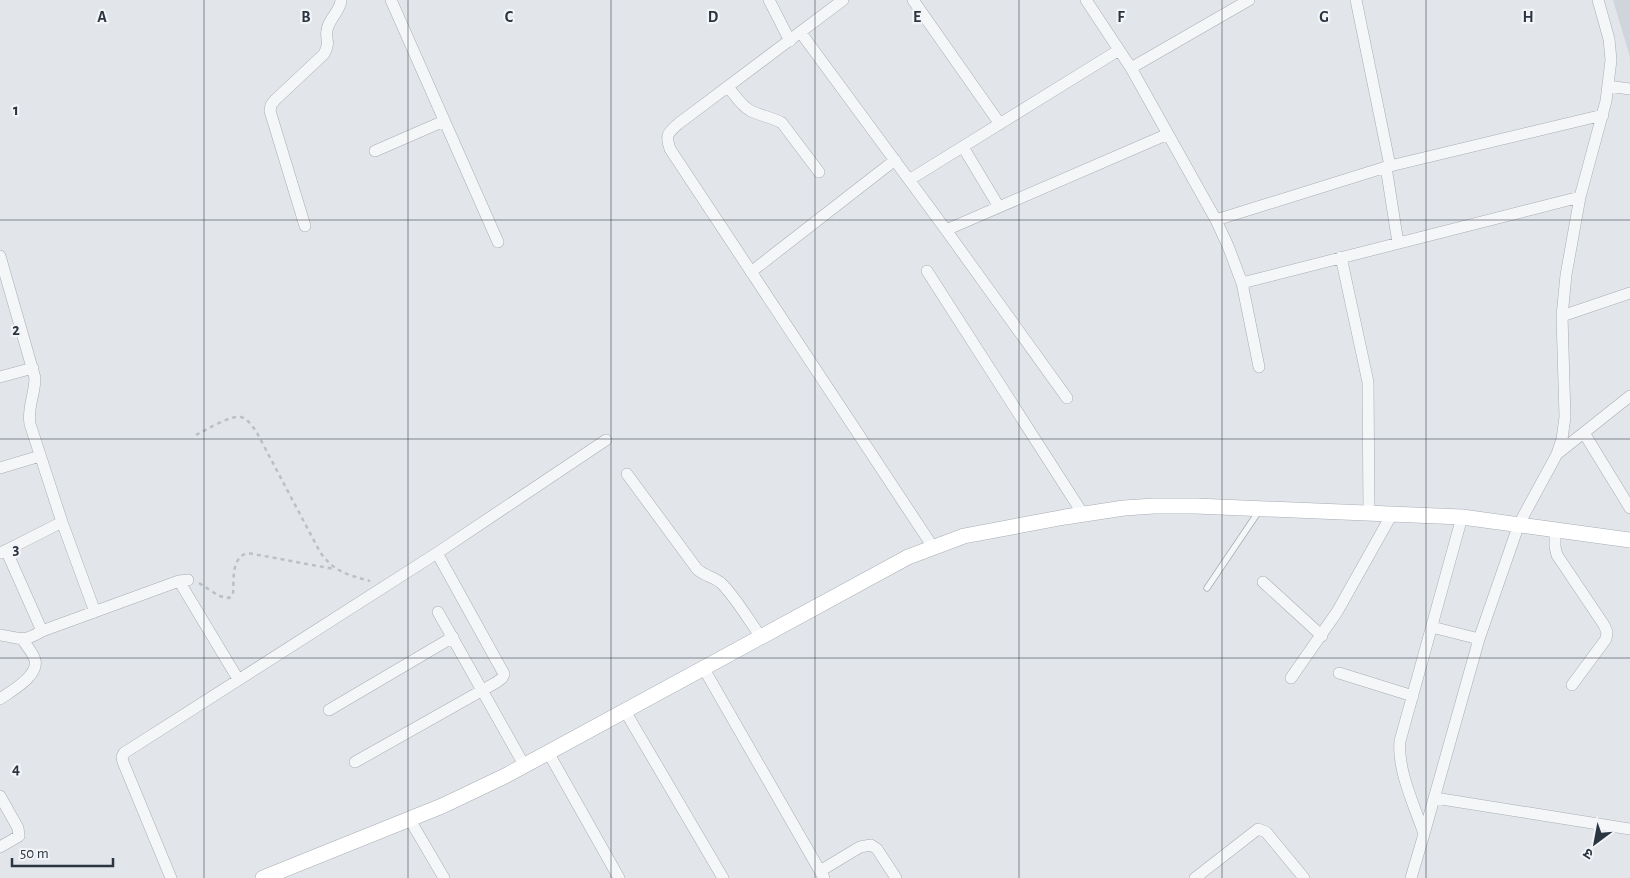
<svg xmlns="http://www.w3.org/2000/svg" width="1630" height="878" viewBox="0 0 1630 878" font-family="'Alegreya Sans','Noto Sans Devanagari',sans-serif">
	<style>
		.built { fill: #d0d5dc }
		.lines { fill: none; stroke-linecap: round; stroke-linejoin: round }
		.lane-casing { stroke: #a7adb4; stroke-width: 7 }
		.street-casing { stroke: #a7adb4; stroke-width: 12 }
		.secondary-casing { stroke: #a7adb4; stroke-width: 16 }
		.path { stroke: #bcc0c5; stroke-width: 2.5; stroke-dasharray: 4 4; stroke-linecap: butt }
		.lane { stroke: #f5f6f8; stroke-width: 5.5 }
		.street { stroke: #f5f6f8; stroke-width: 11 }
		.secondary { stroke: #fff; stroke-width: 15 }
		.grid { fill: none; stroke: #2b3541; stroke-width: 1; stroke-opacity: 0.55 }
		.grid-label { font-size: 16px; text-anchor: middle; font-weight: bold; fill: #2b3541; stroke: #f2f4f7; stroke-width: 4.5; stroke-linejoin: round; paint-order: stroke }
	</style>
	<rect width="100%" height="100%" fill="#e2e6ea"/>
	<path class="built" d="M1613,0H1630V57Z"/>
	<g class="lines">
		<g class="lane-casing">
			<path id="lane" d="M1207,588L1259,511"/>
		</g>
		<g class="street-casing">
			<path id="street" d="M391,0L498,242
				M769,0L790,41
				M843,0L678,124C668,133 665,135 670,149L933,547
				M913,0L1000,124
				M1086,0L1131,68L1216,220L1228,246L1242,283L1259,367
				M1356,0L1390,166
				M801,33L946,230L1067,398
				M1131,68L1249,0
				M1608,86L1630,89
				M728,87C735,95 741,106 751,111C761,116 772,117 782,123L819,172
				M963,147L999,207
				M375,151L444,121
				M1386,167L1398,243
				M909,180L1119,50
				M1216,220L1386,167L1603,115
				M305,226L270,111L271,105L275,100L324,54C331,41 325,40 327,30C329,18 340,12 341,0
				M946,230L1168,134
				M0,256L35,378C35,394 27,408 30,424L62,522L95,612
				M1341,257L1368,382L1369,514
				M927,271L1083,514
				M751,272L895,160
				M1242,283L1580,197
				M1562,316L1630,293
				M0,377L33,368
				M1584,433L1630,508
				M1557,454L1630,396
				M0,468L40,456
				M627,474L697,569C704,576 714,577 721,583C734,595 750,622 761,637
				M1555,529V547L1557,555L1604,625L1607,632L1606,639L1572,685
				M6,550L42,631
				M1,553L62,522
				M179,581L238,679
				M1263,582L1322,636
				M438,612L524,765
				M1432,627L1479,639
				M0,635C21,638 22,643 42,631L179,581L188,580
				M704,669L824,878
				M1339,673L1413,696
				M1291,678L1337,612L1392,514
				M0,699C11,691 39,676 35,660C33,653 26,645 22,639
				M329,710L453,637
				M625,711L723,878
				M548,752L619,878
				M355,762L497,682L502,678L504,674L437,553
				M0,796L18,828L19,836L0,847
				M1435,798L1630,829
				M410,820L444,878
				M1424,834C1415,807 1397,770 1400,741L1462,517
				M820,871L860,847L871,845L877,849L896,878
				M171,878L123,762L122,757L124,753L437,553L606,440
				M1195,878L1258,829L1266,832L1304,878
				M1411,878L1424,834L1479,639L1519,524L1557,454L1562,439L1565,417L1562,316L1566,275L1580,197L1606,101L1611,60L1609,39L1598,0"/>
		</g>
		<g class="secondary-casing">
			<path id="secondary" d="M263,878L442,806L505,776L908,557L964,536L1065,517L1124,508L1154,506H1196L1462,517L1630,540"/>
		</g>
		<path class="path" d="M196,435C206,430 230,415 241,417C248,419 252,426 256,431L320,552C334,572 348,575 370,581
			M199,583L219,596L229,598L233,594C234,579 231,557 248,553L334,569"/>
		<use href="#lane" class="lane"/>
		<use href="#street" class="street"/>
		<use href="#secondary" class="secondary"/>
	</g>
	<path class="grid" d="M204,0V878M408,0V878M611,0V878M815,0V878M1019,0V878M1222,0V878M1426,0V878M0,220H1630M0,439H1630M0,658H1630"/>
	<g class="grid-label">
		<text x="102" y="22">A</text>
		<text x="306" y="22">B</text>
		<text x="509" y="22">C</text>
		<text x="713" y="22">D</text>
		<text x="917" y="22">E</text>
		<text x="1121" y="22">F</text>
		<text x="1324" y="22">G</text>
		<text x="1528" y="22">H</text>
		<text x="16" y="115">1</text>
		<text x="16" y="335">2</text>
		<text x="16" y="554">3</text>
		<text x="16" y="774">4</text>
	</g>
	<g transform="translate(1595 843) rotate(212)" stroke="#f2f4f7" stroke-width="4" paint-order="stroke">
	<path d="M0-4L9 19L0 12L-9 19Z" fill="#2b3541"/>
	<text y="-8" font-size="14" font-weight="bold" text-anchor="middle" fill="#2b3541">उ</text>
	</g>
	<path d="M12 858v8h101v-8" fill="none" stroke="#2b3541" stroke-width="2.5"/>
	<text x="20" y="858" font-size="15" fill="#2b3541" stroke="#f2f4f7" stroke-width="4" paint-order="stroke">50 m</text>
</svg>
